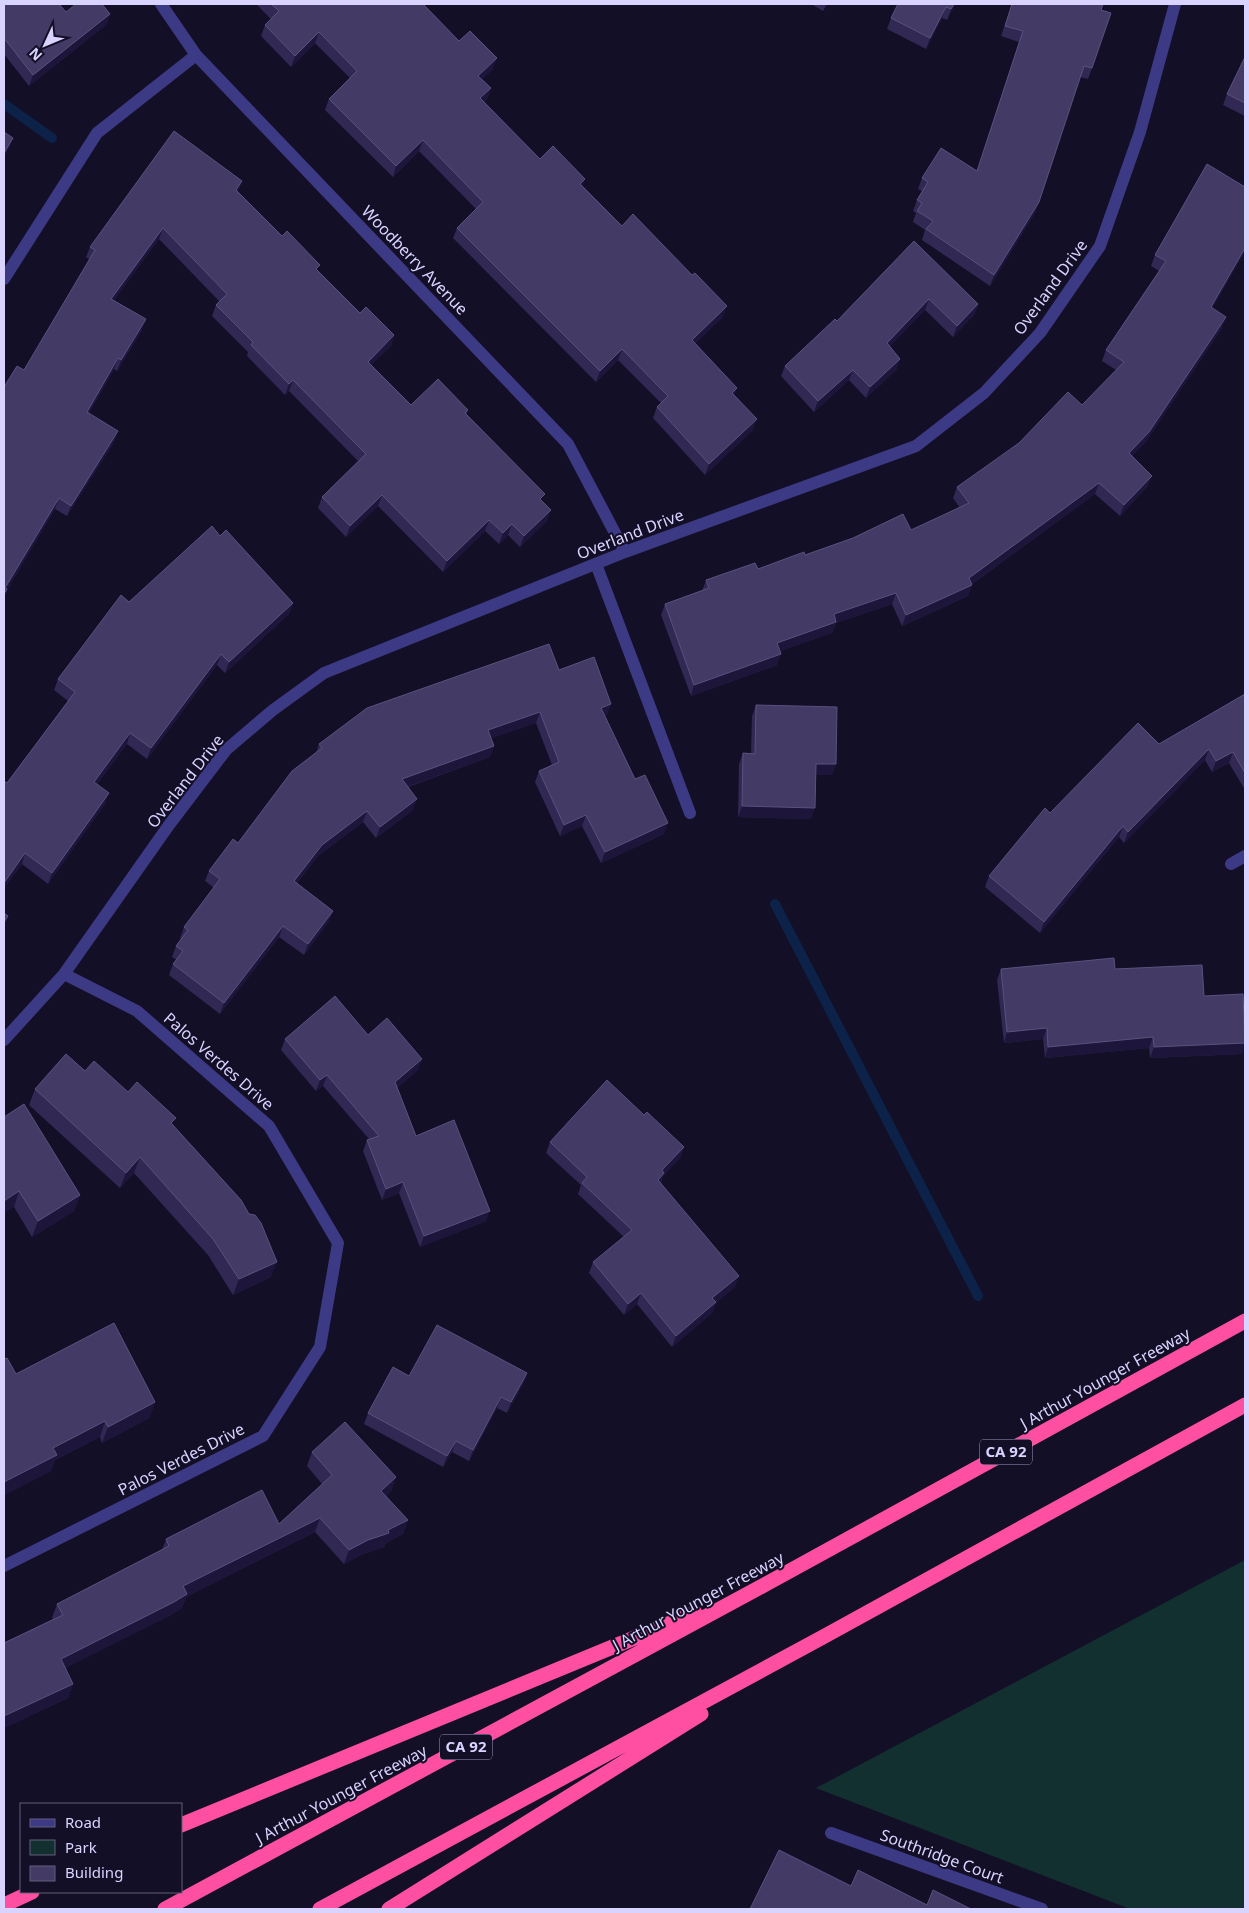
<svg xmlns="http://www.w3.org/2000/svg" width="1249" height="1913" viewBox="0 0 1249 1913" font-family="'Noto Sans',sans-serif">
	<style>
		.green { fill: #12302f }
		.lines { fill: none; stroke-linecap: round; stroke-linejoin: round }
		.stream { stroke: #0c2248; stroke-width: 10 }
		.lane { stroke: #3d3a85; stroke-width: 12 }
		.street { stroke: #3d3a85; stroke-width: 12 }
		.highway { stroke: #ff4fa3; stroke-width: 15 }
		.wall { fill: #312854 }
		.shaded-wall { fill: #1d163a }
		.building { fill: #433a66; stroke: #5a527e }
		.labels { text-anchor: middle; stroke-width: 4; stroke-linejoin: round; paint-order: stroke }
		.shield { fill: #130f26; stroke: #9e99be; stroke-width: 1 }
		.shield-label { font-size: 15px; font-weight: bold; fill: #d9d4ff }
		.street-label { font-size: 16px; fill: #d9d4ff; stroke: #130f26 }
	</style>
	<rect width="100%" height="100%" fill="#130f26"/>
	<path class="green" d="M1245,1560V1909H1130L816,1788Z"/>
	<g class="lines">
		<path class="stream" d="M4,104L52,138
			M775,904L978,1296"/>
		<path class="lane" d="M596,564L690,813"/>
		<path class="street" d="M161,4L196,55L568,444L625,552
			M4,279L97,133L196,55
			M1231,864L1245,856
			M4,1040L64,974L169,825L226,750L273,710L324,673L625,552L916,446L984,393L1040,333L1100,246L1140,132L1175,4
			M4,1566L263,1436L320,1347L338,1243L269,1126L137,1011L64,974
			M831,1833L1042,1909"/>
		<path class="highway" d="M181,1825L695,1613
			M4,1905L32,1892
			M165,1909L766,1584L1245,1321
			M320,1909L823,1637L1245,1405
			M389,1909L701,1714"/>
	</g>
	<path class="wall" d="M4,4L66,12L110,14L106,25L29,86L4,54Z
		M256,4H423L459,41L493,69L482,79L491,88L487,99L484,102L540,159L583,186L622,226L723,317L695,343L734,395L753,430L705,475L653,418L657,407L661,403L618,360L596,382L453,238L457,228L476,209L419,151L393,177L325,110L329,99L350,78L315,43L291,67L261,36L265,25L271,19Z
		M811,4H827L823,11Z
		M955,4L947,20L942,18L926,49L887,29L891,18Z
		M1012,4L1101,10L1092,68L1088,79L1080,77L1035,213L990,286L922,240L925,230L913,222L916,213L913,211L917,200L922,191L918,189L922,178L977,171L1019,42L1001,36Z
		M1245,57V116L1223,105L1227,94Z
		M1207,164L1213,308L1222,328L1145,443L1132,456L1148,486L1120,516L1095,494L972,584L968,596L902,626L892,604L836,623L832,633L780,651L777,665L691,696L661,615L665,604L702,591L706,580L758,569L805,555L911,530L960,508L953,498L957,487L1082,405L1116,370L1102,361L1106,350L1159,271L1151,266L1155,255Z
		M238,192L360,313L394,335L391,346L371,365L411,405L468,410L466,415L542,501L547,521L520,547L508,535L499,544L485,531L443,572L378,506L346,537L318,508L322,497L358,461L289,391L285,395L247,356L248,352L212,316L216,305L219,301L159,239L114,300L142,330L117,371L114,369L89,413L114,442L67,516L55,509L7,590L4,598V387L24,370L90,260L86,257L90,247Z
		M914,241L978,304L974,315L953,337L925,310L890,346L900,359L896,370L866,398L849,380L814,412L781,376L785,366L837,321Z
		M220,536L293,603L289,614L225,673L217,665L147,759L127,744L97,784L105,804L48,884L22,864L4,888V781L7,783L68,701L54,690L58,679L129,602Z
		M559,670L607,715L605,716L635,779L664,834L601,863L582,826L560,836L535,782L539,771L552,765L536,723L491,738L494,746L490,757L408,787L413,810L376,838L363,822L318,856L297,883L329,921L304,955L279,937L220,1014L169,975L173,964L177,960L172,957L176,946L181,939L180,938L184,927L214,888L205,881L209,871L238,843L316,753L319,744Z
		M1245,694V790L1229,763L1212,772L1205,760L1124,843L1119,837L1040,933L985,887L989,876L1050,813L1159,744Z
		M756,705L836,764L832,775H816L811,819L738,817L739,764L743,753L751,754L752,716Z
		M1001,969H1115L1204,996L1242,1054L1150,1058L1149,1048L1045,1058L1043,1039L1004,1043L997,980Z
		M368,1035L418,1070L397,1088L416,1136L486,1221L420,1247L399,1193L382,1200L363,1151L367,1140L369,1139L323,1086L316,1091L281,1050L285,1039Z
		M85,1071L128,1092L173,1125L271,1277L233,1295L208,1255L134,1173L120,1188L29,1105L35,1089Z
		M644,1115L684,1147L680,1158L663,1176L661,1183L735,1287L716,1303L712,1313L672,1347L637,1304L624,1315L589,1273L593,1262L624,1237L578,1194L581,1185L546,1153L550,1142Z
		M4,1117L80,1195L74,1211L32,1237L14,1207Z
		M4,1359L16,1374L155,1402L149,1418L102,1443L100,1437L55,1460L51,1471L4,1495Z
		M527,1373L523,1384L507,1413L497,1408L469,1461L452,1452L443,1467L364,1424L368,1413L409,1376Z
		M312,1452L396,1477L391,1491L386,1496L408,1520L403,1534L386,1543L384,1547L363,1554L344,1564L315,1532L186,1597L182,1608L169,1616L65,1668L73,1684L68,1698L4,1728V1643L53,1619L52,1618L57,1604L162,1550L166,1539L279,1524L322,1484L307,1466Z"/>
	<path class="shaded-wall" d="M954,4H955L947,20L951,9Z
		M946,7L942,18L926,49L930,38Z
		M110,14L106,25L29,86L33,75Z
		M319,32L315,43L291,67L295,56Z
		M497,58L493,69L474,86L478,76Z
		M491,88L487,99L476,109L480,98Z
		M13,138L9,149L4,157V153Z
		M423,140L419,151L393,177L396,166Z
		M585,179L581,190L580,184Z
		M242,181L238,192L236,190Z
		M1039,202L1035,213L990,286L994,275Z
		M163,228L159,239L107,310L111,299Z
		M1245,248V252L1207,318L1211,307Z
		M929,299L925,310L883,354L887,343Z
		M978,304L974,315L953,337L957,326Z
		M727,306L723,317L688,351L692,340Z
		M1226,317L1222,328L1145,443L1125,464L1129,453Z
		M146,319L142,330L117,371L121,360Z
		M394,335L391,346L364,372L368,362Z
		M622,349L618,360L596,382L600,371Z
		M118,358L114,369L83,423L87,412Z
		M900,359L896,370L866,398L870,387Z
		M853,370L849,380L814,412L818,401Z
		M293,380L289,391L285,395L289,384Z
		M737,388L733,399L732,393Z
		M757,419L753,430L705,475L709,464Z
		M118,431L114,442L67,516L71,506Z
		M1152,476L1148,486L1120,516L1124,505Z
		M1099,483L1095,494L970,585H972L968,596L902,626L906,615L969,578Z
		M382,495L378,506L346,537L350,526Z
		M59,498L55,509L7,590L4,598V592L5,588Z
		M551,510L547,521L520,547L524,536Z
		M489,520L485,531L443,572L447,561Z
		M512,524L508,535L499,544L503,533Z
		M896,593L892,604L836,623L832,633L773,654L777,643L834,614Z
		M293,603L289,614L225,673L229,662Z
		M221,654L217,665L147,759L151,748Z
		M781,654L777,665L691,696L694,685Z
		M611,704L607,715L598,719L601,708Z
		M540,712L536,723L484,741L488,730Z
		M130,733L127,744L90,793L94,782Z
		M494,746L490,757L398,790L402,779Z
		M1209,749L1205,760L1124,843L1128,832Z
		M1233,752L1229,763L1212,772L1216,761Z
		M816,764H836L832,775H812Z
		M109,793L105,804L48,884L52,873Z
		M417,799L413,810L376,838L380,827Z
		M742,806L815,808L811,819L738,817Z
		M367,811L363,822L318,856L290,892L294,881L322,845Z
		M586,815L582,826L560,836L564,825Z
		M668,823L664,834L601,863L605,852Z
		M1123,826L1119,837L1040,933L1044,922Z
		M25,853L22,864L4,888V883Z
		M333,911L329,921L304,955L308,944Z
		M8,916L4,927V922Z
		M283,926L279,937L220,1014L224,1003Z
		M1047,1028L1043,1039L1004,1043L1007,1032Z
		M1153,1037L1149,1048L1045,1058L1048,1047Z
		M1245,1043L1242,1054L1150,1058L1154,1047Z
		M422,1059L418,1070L391,1093L395,1082Z
		M327,1075L323,1086L316,1091L320,1080Z
		M684,1147L680,1158L663,1176L660,1184L654,1191L662,1170Z
		M140,1157L134,1173L120,1188L126,1173Z
		M403,1182L399,1193L382,1200L386,1189Z
		M19,1191L14,1207L4,1213V1201Z
		M80,1195L74,1211L32,1237L38,1221Z
		M490,1211L486,1221L420,1247L424,1236Z
		M277,1262L271,1277L233,1295L239,1279Z
		M739,1276L735,1287L716,1303L712,1313L672,1347L676,1336L712,1298Z
		M641,1293L637,1304L624,1315L628,1304Z
		M527,1373L523,1384L507,1413L511,1402Z
		M501,1397L497,1408L469,1461L473,1450Z
		M155,1402L149,1418L102,1443L108,1427Z
		M105,1421L100,1437L55,1460L51,1471L4,1495V1482L53,1448Z
		M456,1441L452,1452L443,1467L447,1456Z
		M396,1477L391,1491L376,1505L381,1491Z
		M320,1518L315,1532L186,1597L182,1608L169,1616L56,1673L61,1659L183,1586Z
		M408,1520L403,1534L386,1543L384,1547L363,1554L344,1564L349,1550Z
		M73,1684L68,1698L4,1728V1716Z"/>
	<path class="building" d="M4,4H59L66,12L76,4H102L110,14L33,75L4,38Z
		M271,4H423L459,41L470,31L497,58L478,76L491,88L480,98L540,159L553,146L585,179L580,184L622,226L633,214L692,275L695,273L727,306L692,340L737,388L732,393L757,419L709,464L657,407L668,396L622,349L600,371L457,228L483,202L423,140L396,166L329,99L357,71L319,32L295,56L265,25L279,11Z
		M898,4H954L951,9L946,7L930,38L891,18Z
		M1012,4H1103L1101,10L1111,13L1092,68L1084,66L1039,202L994,275L926,229L933,221L917,211L922,203L917,200L928,182L922,178L941,148L977,171L1023,31L1005,26Z
		M1245,57V103L1227,94Z
		M174,131L242,181L236,190L282,236L287,231L320,265L316,269L360,313L366,307L394,335L368,362L411,405L438,379L468,410L465,413L545,494L540,499L551,510L524,536L512,524L503,533L489,520L447,561L382,495L350,526L322,497L366,454L293,380L289,384L251,345L253,342L216,305L227,294L163,228L111,299L146,319L121,360L118,358L87,412L118,431L71,506L59,498L5,588L7,589L4,594V387L17,366L24,370L95,250L90,247Z
		M4,132L13,138L4,153Z
		M1207,164L1245,187V248L1211,307L1226,317L1149,432L1129,453L1152,476L1124,505L1099,483L969,578L972,585L906,615L896,593L834,614L836,622L777,643L781,654L694,685L665,604L709,588L706,580L755,563L758,569L804,552L805,555L853,538L903,514L911,530L969,503L957,487L1019,443L1068,392L1082,405L1124,362L1106,350L1166,261L1155,255Z
		M914,241L978,304L957,326L929,299L887,343L900,359L870,387L853,370L818,401L785,366L835,319L837,321Z
		M212,526L220,536L226,530L293,603L229,662L221,654L151,748L130,733L94,782L109,793L52,873L25,853L4,883V781L7,783L75,692L58,679L121,595L129,602Z
		M549,644L559,670L594,657L611,704L601,708L635,779L645,775L668,823L605,852L586,815L564,825L539,771L559,762L540,712L488,730L494,746L402,779L417,799L380,827L367,811L322,845L294,881L333,911L308,944L283,926L224,1003L173,964L183,951L176,946L188,930L184,927L220,879L209,871L233,839L238,843L292,771L322,748L319,744L367,708Z
		M1245,694V773L1233,752L1216,761L1209,749L1128,832L1123,826L1044,922L989,876L1045,808L1050,813L1138,723L1159,744Z
		M756,705L837,707L836,764H816L815,808L742,806L743,753L755,754Z
		M4,913L8,916L4,922Z
		M1114,958L1115,969L1202,965L1204,996L1243,994L1245,1043L1154,1047L1153,1037L1048,1047L1047,1028L1007,1032L1001,969Z
		M335,996L368,1035L387,1018L422,1059L395,1082L416,1136L454,1120L490,1211L424,1236L403,1182L386,1189L367,1140L379,1136L327,1075L320,1080L285,1039Z
		M66,1054L85,1071L94,1061L128,1092L137,1082L176,1118L171,1123L241,1200L249,1214L255,1215L261,1223L277,1262L239,1279L213,1239L140,1157L126,1173L35,1089Z
		M607,1080L644,1115L647,1112L684,1147L662,1170L664,1173L658,1180L739,1276L712,1298L716,1302L676,1336L641,1293L628,1304L593,1262L632,1230L582,1183L587,1177L550,1142Z
		M24,1104L80,1195L38,1221L19,1191L4,1201V1117Z
		M114,1323L155,1402L108,1427L105,1421L53,1448L57,1455L4,1482V1359L7,1358L16,1374Z
		M437,1325L527,1373L511,1402L501,1397L473,1450L456,1441L447,1456L368,1413L393,1367L409,1376Z
		M345,1422L396,1477L381,1491L408,1520L388,1530L389,1533L368,1540L349,1550L320,1518L183,1586L187,1594L174,1602L61,1659L73,1684L4,1716V1643L63,1615L57,1604L169,1546L166,1539L262,1490L279,1524L332,1475L312,1452Z
		M779,1850L851,1886L858,1870L927,1905L933,1890L971,1909H750Z"/>
	<g class="labels">
		<g class="shield">
			<rect x="980" y="1439.5" width="52" height="25" rx="4"/>
			<rect x="440" y="1734.5" width="52" height="25" rx="4"/>
		</g>
		<g class="shield-label">
			<text x="1006" y="1457">CA 92</text>
			<text x="466" y="1752">CA 92</text>
		</g>
		<g class="street-label">
			<text transform="translate(415 260) rotate(46)" y="6">Woodberry Avenue</text>
			<text transform="translate(1050 287) rotate(-54)" y="6">Overland Drive</text>
			<text transform="translate(630 534) rotate(-21)" y="6">Overland Drive</text>
			<text transform="translate(185 781) rotate(-52)" y="6">Overland Drive</text>
			<text transform="translate(219 1061) rotate(41)" y="6">Palos Verdes Drive</text>
			<text transform="translate(1105 1378) rotate(-29)" y="6">J Arthur Younger Freeway</text>
			<text transform="translate(181 1459) rotate(-27)" y="6">Palos Verdes Drive</text>
			<text transform="translate(698 1601) rotate(-28)" y="6">J Arthur Younger Freeway</text>
			<text transform="translate(341 1794) rotate(-28)" y="6">J Arthur Younger Freeway</text>
			<text transform="translate(942 1856) rotate(20)" y="6">Southridge Court</text>
		</g>
	</g>
	<rect width="1249" height="1913" fill="none" stroke="#d9d4ff" stroke-width="10"/>
	<rect x="20" y="1803" width="162" height="90" fill="#130f26" stroke="#625e7d"/>
	<rect x="30" y="1819" width="25" height="8" fill="#3d3a85" stroke="#625e7d"/>
	<text x="65" y="1828" font-size="15" fill="#d9d4ff">Road</text>
	<rect x="30" y="1840" width="25" height="15" fill="#12302f" stroke="#625e7d"/>
	<text x="65" y="1853" font-size="15" fill="#d9d4ff">Park</text>
	<rect x="30" y="1866" width="25" height="15" fill="#433a66" stroke="#625e7d"/>
	<text x="65" y="1878" font-size="15" fill="#d9d4ff">Building</text>
	<g transform="translate(45 45) rotate(226)" stroke="#130f26" stroke-width="4" paint-order="stroke">
	<path d="M0-4L9 19L0 12L-9 19Z" fill="#d9d4ff"/>
	<text y="-8" font-size="14" font-weight="bold" text-anchor="middle" fill="#d9d4ff">N</text>
	</g>
</svg>
